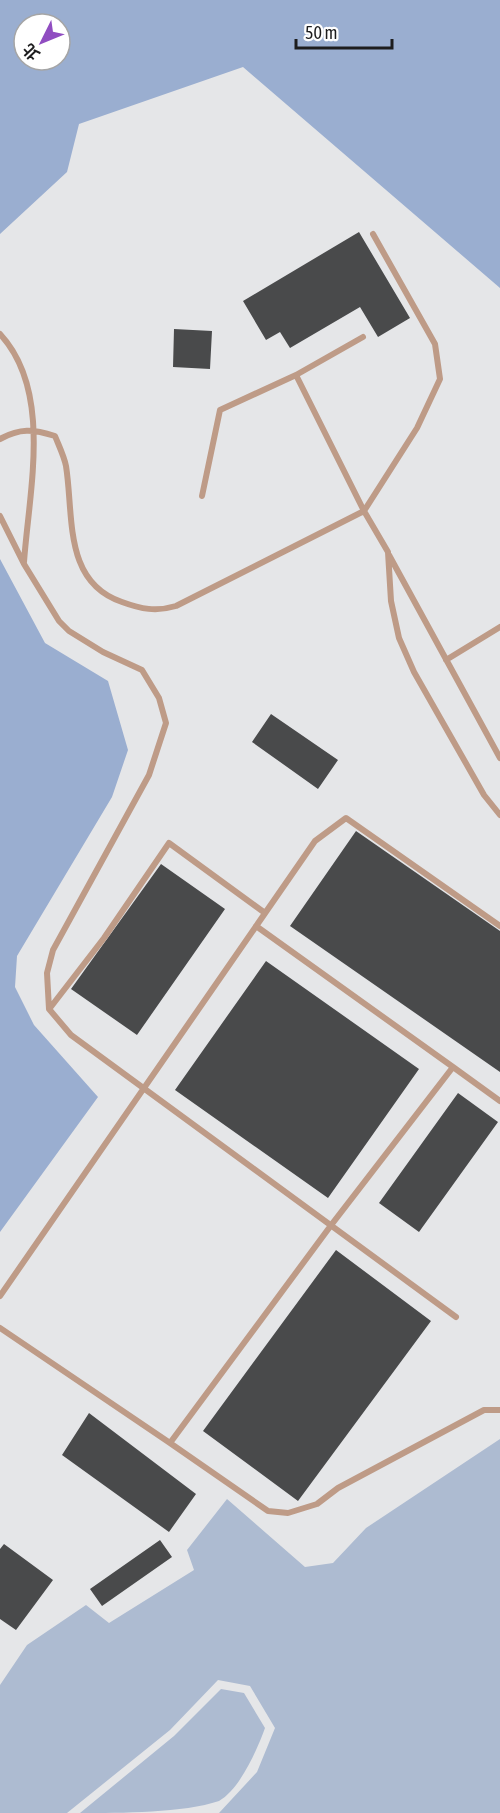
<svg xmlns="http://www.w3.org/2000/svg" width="500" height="1813" viewBox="0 0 500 1813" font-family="'Asap Condensed','Noto Sans TC',sans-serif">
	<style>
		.green { fill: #adbbd1 }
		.forest { fill: #9aaed0; fill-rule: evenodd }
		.building { fill: #494a4b }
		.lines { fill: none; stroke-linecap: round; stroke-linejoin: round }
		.lane { stroke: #be9b87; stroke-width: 6 }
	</style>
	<rect width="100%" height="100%" fill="#e5e6e8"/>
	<path class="green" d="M500,1439V1813H219L257,1772L275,1728L250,1686L218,1680L170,1730L67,1813H0V1685L27,1645L86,1605L109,1623L194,1570L187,1550L227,1499L305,1567L333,1563L366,1528Z
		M221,1689L244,1693L265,1728C257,1750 240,1789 219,1801C184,1813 121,1813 80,1813L174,1736Z"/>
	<path class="forest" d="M0,0H500V288L243,67L79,124L67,172L0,234ZM24,24H60V60H24Z
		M0,559L45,643L108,681L128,750L112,797L17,956L15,987L34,1025L98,1097L0,1232Z"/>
	<path class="building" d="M359,232L410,318L378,337L360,307L290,348L280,332L266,340L243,301Z
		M174,329L212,331L210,369L173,367Z
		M271,714L338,760L318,789L252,742Z
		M356,831L500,931V1072L290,926Z
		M161,864L225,909L137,1035L71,989Z
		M266,961L419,1069L328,1198L175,1090Z
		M458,1093L498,1122L419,1232L379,1203Z
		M336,1250L431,1321L298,1501L203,1431Z
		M89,1413L196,1494L169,1532L62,1455Z
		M160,1540L172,1557L102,1606L90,1589Z
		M4,1544L53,1580L16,1630L0,1619V1549Z"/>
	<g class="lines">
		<path class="lane" d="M0,334C53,391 29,491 24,562
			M296,375L363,337
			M0,439C20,428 33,429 55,436C59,446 64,456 66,466C74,516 63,582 122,602C141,609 156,612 176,606L364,511L417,428L440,379L435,344L373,234
			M202,496L220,410L296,375L364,511L388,552L391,601L399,638L414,672L484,795L500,815
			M0,516L24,564L59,621L69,631L103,652L142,670L159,698L166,723L149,775L53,950L47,973L49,1009L71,1035L456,1317
			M389,555L500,758
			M446,660L500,627
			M50,1008L104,938L169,843L265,913
			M453,1067L500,1101
			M0,1296L315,841L346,818L500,926
			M0,1328L170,1443L332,1224L453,1067L256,926
			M170,1443L268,1511L288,1513L317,1504L338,1488L484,1410H500"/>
	</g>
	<g transform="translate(42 42) rotate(227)"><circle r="28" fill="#ffffff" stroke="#a5a5a5" stroke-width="1.5"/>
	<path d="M0-4.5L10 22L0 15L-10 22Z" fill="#904dc1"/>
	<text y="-9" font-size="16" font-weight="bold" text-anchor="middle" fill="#1d1d1e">北</text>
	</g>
	<path d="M296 39v9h96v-9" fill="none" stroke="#1d1d1e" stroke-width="3"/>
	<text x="305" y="39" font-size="18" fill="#1d1d1e" stroke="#ffffff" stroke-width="4.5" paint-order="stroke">50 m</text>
</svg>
